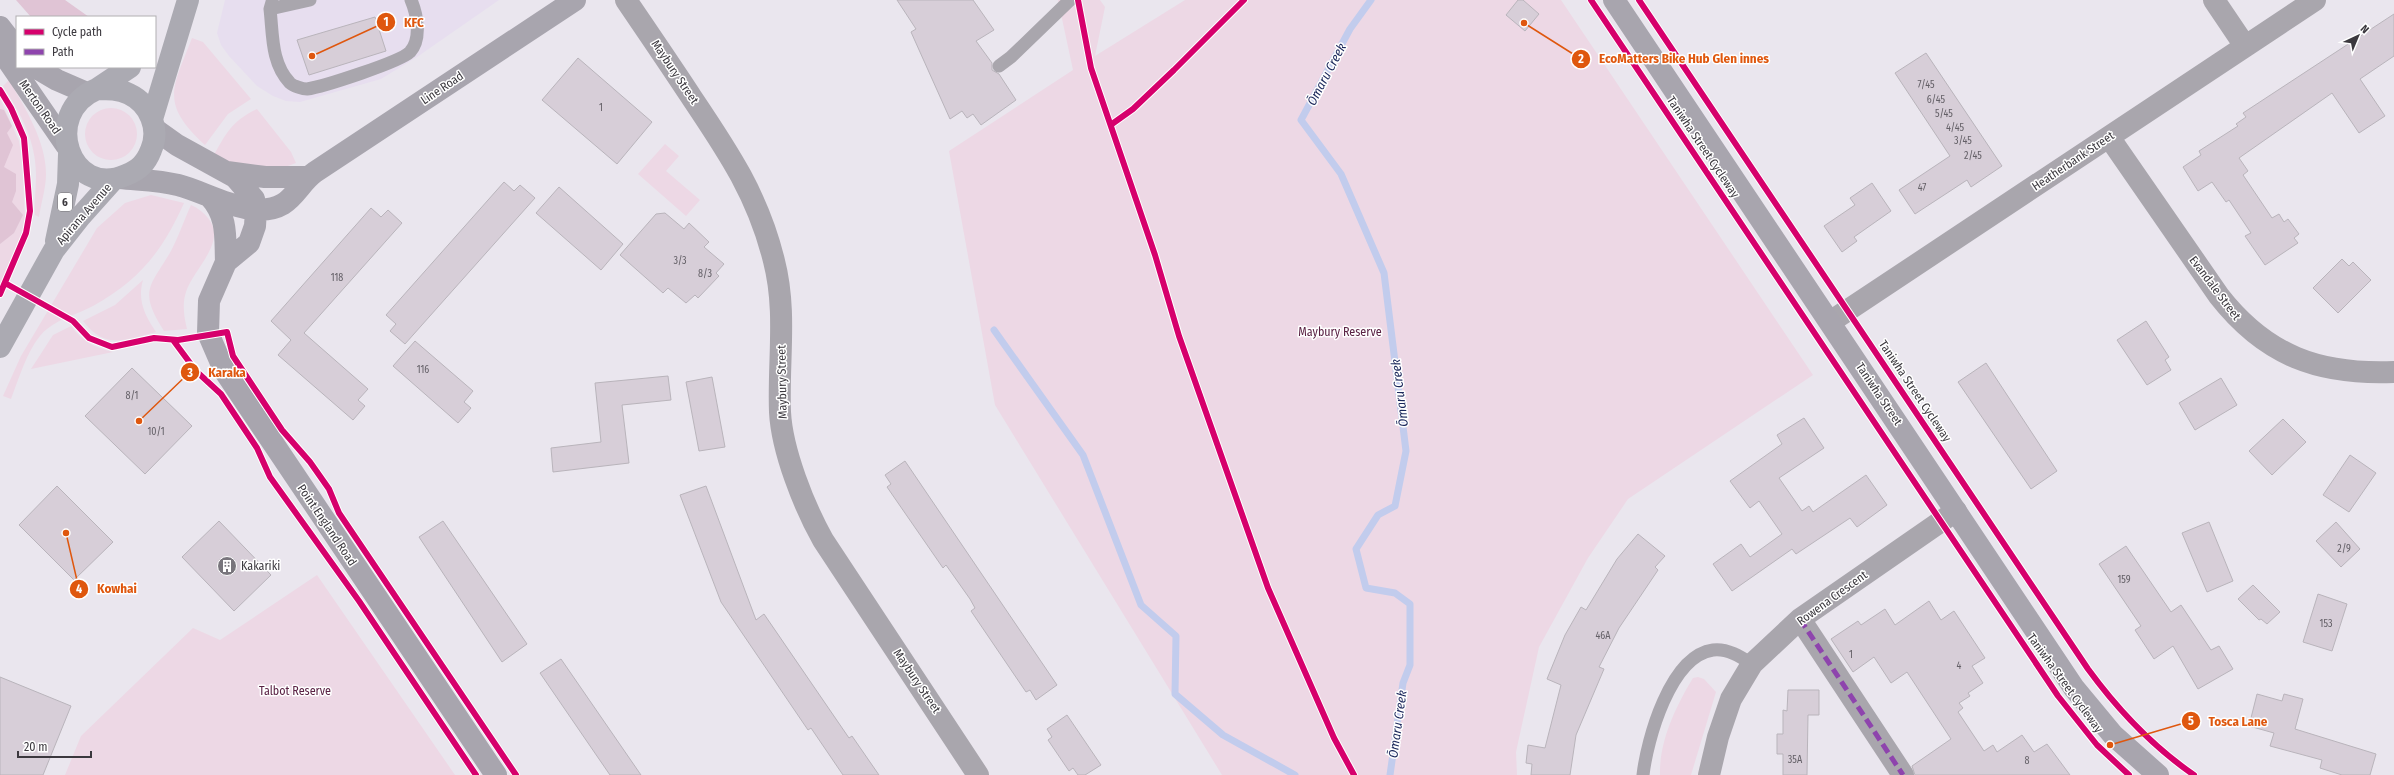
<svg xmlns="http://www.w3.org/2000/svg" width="2394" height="775" viewBox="0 0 2394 775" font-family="'Fira Sans Condensed',sans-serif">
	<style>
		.built { fill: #e7deef }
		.green { fill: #edd8e5 }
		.forest { fill: #e0c4d5 }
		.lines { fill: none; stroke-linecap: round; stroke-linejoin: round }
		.stream { stroke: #c2cced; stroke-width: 7 }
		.building { fill: #d7ced8; stroke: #b9b4bb }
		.lane { stroke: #a9a6ad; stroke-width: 13 }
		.street { stroke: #a9a6ad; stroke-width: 22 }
		.secondary { stroke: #a8a5ae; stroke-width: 22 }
		.primary { stroke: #abaab2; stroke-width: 22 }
		.quiet { stroke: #8e44ad; stroke-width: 5; stroke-dasharray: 10 5; stroke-linecap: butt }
		.cycleway-casing { stroke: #fff; stroke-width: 8 }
		.cycleway { stroke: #d6006c; stroke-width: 6 }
		.labels { text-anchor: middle; stroke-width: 3; stroke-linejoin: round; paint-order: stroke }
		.number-label { font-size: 10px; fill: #646067 }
		.shield { fill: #fff; stroke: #767478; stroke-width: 1 }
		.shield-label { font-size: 11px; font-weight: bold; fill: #3b383e }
		.street-label { font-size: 12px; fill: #3b383e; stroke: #fff }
		.park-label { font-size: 12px; fill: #5a2244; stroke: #fff }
		.poi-label { font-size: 12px; fill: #3b383e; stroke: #fff; text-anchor: start }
		.water-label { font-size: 13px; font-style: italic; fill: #1a275b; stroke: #fff }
		.leader { fill: none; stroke: #df570e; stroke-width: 1.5 }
		.callout-dot { fill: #df570e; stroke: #fff; stroke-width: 1.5 }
		.mark-label { font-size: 12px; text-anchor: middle; font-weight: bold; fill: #fff }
		.callout-label { font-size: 13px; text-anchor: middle; font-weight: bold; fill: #df570e; stroke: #fff; stroke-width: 3; stroke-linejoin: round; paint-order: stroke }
	</style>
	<rect width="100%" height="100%" fill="#eae6ee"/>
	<path class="built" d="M225,0H499L417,57L381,79L300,102L286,101L273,96L257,86L229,56L221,45L217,33Z"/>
	<path class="green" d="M1058,0H1100L1105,7L1095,56L1185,0H1561L1813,375L1628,499L1588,558L1539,647L1516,752L1517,775H1222L995,405L949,151L1073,70Z
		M192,38L203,42L251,99L228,114L205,145C160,103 172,90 192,38Z
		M9,80C25,108 46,141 46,174C46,188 41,203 39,217L35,215C34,202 36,189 36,175C36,141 21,114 3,86Z
		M0,99L19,141L22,159L25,218L22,252L0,292Z
		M85 134a26 26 0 1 1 52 0a26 26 0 1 1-52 0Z
		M257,109L291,152L296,163L285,167L236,165L214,155C226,133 233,120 257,109Z
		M665,144L679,156L666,171L700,200L686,216L638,174Z
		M151,195L184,203C163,250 140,280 93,306C78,314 60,318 47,329C29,343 19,379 11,399L3,396L21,356L97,228L125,203Z
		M191,205C198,208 204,213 208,218C228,242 193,269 186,292C182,304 184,317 187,329L164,331C138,290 150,287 171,251C179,236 184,220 191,205Z
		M143,280C137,300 145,316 156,332C125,340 105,350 83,321L115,305Z
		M71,326C82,341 95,348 113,352L31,369L53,335Z
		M317,575L455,775H65L81,736L193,628L220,640Z
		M1698,677L1704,679L1716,692L1691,775H1660C1659,741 1676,706 1693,678Z"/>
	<path class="forest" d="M16,0H65L89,17H31Z
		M0,109L4,110L12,126L7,133L13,145L4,167L16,174V191L12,202L23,215L14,233L0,244Z"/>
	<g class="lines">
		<path class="stream" d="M1371,0L1350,29L1301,120L1341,174L1384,273L1406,451L1395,506L1378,515L1356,549L1366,588L1395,593L1410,604V665L1403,683L1390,775
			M994,330L1083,455L1141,605L1176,636L1175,694L1223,735L1295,775"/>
	</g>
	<path class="building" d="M897,0H973L994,30L976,41L992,63V70L999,74L1016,100L981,125L973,114L967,118L962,111L950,119L911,32L916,29Z
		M1518,0H1523L1539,14L1525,31L1506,15Z
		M2394,14V56L2360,79L2385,116L2359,133L2332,93L2239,158L2248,171L2243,175L2272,218L2279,214L2284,222L2288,219L2299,234L2294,238L2298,243L2265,265L2245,236L2251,233L2229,200L2226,202L2212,182L2198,191L2183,167L2201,155L2199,151L2238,126L2236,124L2246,117L2243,113Z
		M375,17L386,51L309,75L297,40Z
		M1926,53L2002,166L1971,187L1967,180L1915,214L1899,190L1950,156L1895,73Z
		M578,58L652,122L617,164L542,100Z
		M504,182L514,191L520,185L535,198L405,344L390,331L396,324L386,315Z
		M1872,183L1891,211L1854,237L1857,241L1842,252L1824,226L1855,205L1850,198Z
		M559,187L623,244L601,270L536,213Z
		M371,208L381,217L388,210L402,223L304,333L368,389L358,400L365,406L353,420L278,355L291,340L271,321Z
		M665,213L684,229L689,223L709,242L704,247L724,264L716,273L719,276L698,298L695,295L686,303L668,288L663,293L620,255L656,214Z
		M2342,259L2349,266L2353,262L2371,280L2338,313L2313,288Z
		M2146,321L2169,357L2165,360L2171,370L2147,385L2117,340Z
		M415,341L473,391L464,402L471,408L458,423L393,366Z
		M1986,363L2057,471L2031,489L1958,382Z
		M132,368L192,426L145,474L85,416Z
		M668,376L671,400L622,405L629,463L553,472L551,448L601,442L595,383Z
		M712,377L725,447L699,451L686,382Z
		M2221,378L2237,405L2195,430L2179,403Z
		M1804,418L1824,448L1779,478L1802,511L1809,506L1813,512L1866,475L1887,505L1857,527L1850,518L1796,554L1792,549L1732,591L1713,564L1741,544L1750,557L1782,534L1759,501L1750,508L1730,481L1782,444L1777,435Z
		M2283,419L2306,442L2272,475L2249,451Z
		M2350,455L2376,473L2349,512L2323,495Z
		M905,461L1057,685L1036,700L1030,690L1026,692L971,611L975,608L970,599L946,565L943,568L887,487L891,484L885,475Z
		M57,486L113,542L74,580L19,525Z
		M706,486L756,620L764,614L849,738L852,736L879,775H843L811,728L808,730L721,602L680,495Z
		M219,521L271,575L234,611L182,557Z
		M443,521L527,644L502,662L419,537Z
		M2209,522L2233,581L2207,592L2182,533Z
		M2336,522L2360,549L2341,567L2316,541Z
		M1638,534L1665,556L1655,567L1658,570L1619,628L1599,667L1604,669L1576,735L1570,775H1531L1532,764L1526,763L1528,745L1545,748L1561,685L1547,679L1565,635L1581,607L1586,610L1617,559Z
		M2126,546L2171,612L2181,605L2211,650L2219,646L2233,669L2198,689L2173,646L2154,659L2135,630L2141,626L2099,564Z
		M2253,585L2280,612L2267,624L2261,619L2259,620L2238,599Z
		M2318,594L2347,604L2332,651L2303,642Z
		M1929,601L1941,620L1954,611L1985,658L1972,666L1983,683L1968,693L1970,696L1959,703L1963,708L1958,712L1984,751L1993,745L1997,752L2022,735L2034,752L2047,744L2070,775H1915L1912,766L1951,739L1907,672L1891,683L1874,657L1853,672L1831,639L1858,621L1861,625L1885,609L1895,625Z
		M561,659L641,775H610L540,673Z
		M0,677L71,706L43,775H0Z
		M1788,690H1819V715H1808L1807,775H1783V754H1777V734H1783V710L1787,711Z
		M2257,694L2282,701L2284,694L2303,699L2295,729L2376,754L2370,775H2342L2320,768L2322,760L2270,746L2274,733L2249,726Z
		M1067,715L1101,765L1085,775H1078L1073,768L1069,771L1048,740L1052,737L1047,729Z"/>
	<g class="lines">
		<path class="lane" d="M272,2L270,9L310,0
			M270,9C273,35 271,63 290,83C293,86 303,89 307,89C322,87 400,62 410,52C422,39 417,14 411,0
			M999,66L1011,57L1070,0
			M1643,775C1647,740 1670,656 1713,650C1727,648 1741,657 1752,664"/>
		<path class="street" d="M626,0C647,31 669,63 690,95C727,150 758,195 774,261C787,311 778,361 780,412C782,451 804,506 823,540L978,775
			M2214,0L2245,46
			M2109,137L2219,296C2266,356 2319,375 2394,372
			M1830,322L2315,0
			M1800,619L1903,775
			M1709,775L1718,737L1731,699L1752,664L1800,619L1956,511"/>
		<path class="secondary" d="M1614,0L2074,688L2113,735L2158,775
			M0,27L17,49
			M0,49L66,145
			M35,67L57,80L87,93
			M156,130L177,145L235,177L254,199L256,209L255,226L249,243L226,262L209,301L208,333L224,370L496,775
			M227,172L265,177H308
			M120,178C139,180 159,180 178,185C207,192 253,222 283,204C296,196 302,181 315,172L575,0
			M210,197C228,217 225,237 226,262"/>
		<path class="primary" d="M97,89C108,89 119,89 129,94C150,104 160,129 151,150C146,163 139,170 126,175C70,200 40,113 97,89Z
			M97,89L130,67
			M152,119L188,0
			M56,241L68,184L69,154
			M0,347L54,250L80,217L114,179"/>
		<path class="quiet" d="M1800,619L1903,775"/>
		<g class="cycleway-casing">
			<path id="cycleway" d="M1078,0L1091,68L1155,255L1179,336L1268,588L1334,738L1354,775
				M1591,0L2058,696L2097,745L2129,775
				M1639,0L2088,669C2118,710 2152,746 2194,775
				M0,90L11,108L24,138L30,211L26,233L0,294
				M1112,124L1133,109L1174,70L1244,0
				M5,283L73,321L89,338L112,347L154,338L178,340L227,332L233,356L282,430L310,462L329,489L339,513L516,775
				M173,340L196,371L221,394L257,448L270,477L359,601L476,775"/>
		</g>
		<use href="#cycleway" class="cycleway"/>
	</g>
	<defs>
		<g id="building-disc" transform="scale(1)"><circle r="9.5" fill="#78757c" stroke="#fff"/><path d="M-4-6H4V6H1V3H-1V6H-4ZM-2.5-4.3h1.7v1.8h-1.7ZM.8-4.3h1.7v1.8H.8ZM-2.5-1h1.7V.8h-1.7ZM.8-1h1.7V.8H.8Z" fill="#fff"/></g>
	</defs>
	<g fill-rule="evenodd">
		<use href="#building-disc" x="227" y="566"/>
	</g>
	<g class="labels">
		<g class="number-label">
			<text x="1926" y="88">7/45</text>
			<text x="1936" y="103">6/45</text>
			<text x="601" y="111">1</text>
			<text x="1944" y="117">5/45</text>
			<text x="1955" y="131">4/45</text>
			<text x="1963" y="144">3/45</text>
			<text x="1973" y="159">2/45</text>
			<text x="1922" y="191">47</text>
			<text x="680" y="264">3/3</text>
			<text x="705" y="277">8/3</text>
			<text x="337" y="281">118</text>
			<text x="423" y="373">116</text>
			<text x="132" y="399">8/1</text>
			<text x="156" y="435">10/1</text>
			<text x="2344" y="552">2/9</text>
			<text x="2124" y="583">159</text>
			<text x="2326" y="627">153</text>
			<text x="1603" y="639">46A</text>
			<text x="1851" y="658">1</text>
			<text x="1959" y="669">4</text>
			<text x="1795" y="763">35A</text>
			<text x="2027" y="764">8</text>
		</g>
		<rect class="shield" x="58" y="193" width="14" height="18" rx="3"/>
		<g class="shield-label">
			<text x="65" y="206">6</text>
		</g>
		<g class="street-label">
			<text transform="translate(675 72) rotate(56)" y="4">Maybury Street</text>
			<text transform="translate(442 88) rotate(-34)" y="4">Line Road</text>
			<text transform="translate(40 107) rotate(55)" y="4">Merton Road</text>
			<text transform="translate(1703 147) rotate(56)" y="4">Taniwha Street Cycleway</text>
			<text transform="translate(2073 161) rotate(-34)" y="4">Heatherbank Street</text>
			<text transform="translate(84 214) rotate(-49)" y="4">Apirana Avenue</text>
			<text transform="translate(2215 288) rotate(53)" y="4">Evandale Street</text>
			<text transform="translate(782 382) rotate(-91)" y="4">Maybury Street</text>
			<text transform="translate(1915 391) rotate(56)" y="4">Taniwha Street Cycleway</text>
			<text transform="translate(1879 394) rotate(56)" y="4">Taniwha Street</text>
			<text transform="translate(327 525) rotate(56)" y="4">Point England Road</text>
			<text transform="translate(1832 598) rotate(-36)" y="4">Rowena Crescent</text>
			<text transform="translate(917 681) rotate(56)" y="4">Maybury Street</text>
			<text transform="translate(2065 683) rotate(54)" y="4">Taniwha Street Cycleway</text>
		</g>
		<g class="park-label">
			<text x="1340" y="336">Maybury Reserve</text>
			<text x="295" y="695">Talbot Reserve</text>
		</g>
		<g class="poi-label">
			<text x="241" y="570">Kakariki</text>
		</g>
		<g class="water-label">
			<text transform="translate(1326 74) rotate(-62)" y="5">Ōmaru Creek</text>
			<text transform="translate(1399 393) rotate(-97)" y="5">Ōmaru Creek</text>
			<text transform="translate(1397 724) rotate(-82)" y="5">Ōmaru Creek</text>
		</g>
	</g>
	<path class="leader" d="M312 56L386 22M1524 23L1581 59M139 421L190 372M66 533L79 589M2110 745L2191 721"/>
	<g class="callout-dot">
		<circle cx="312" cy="56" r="4"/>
		<circle cx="1524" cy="23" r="4"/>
		<circle cx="139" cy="421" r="4"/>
		<circle cx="66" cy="533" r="4"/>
		<circle cx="2110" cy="745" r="4"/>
		<circle cx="386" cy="22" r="10"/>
		<circle cx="1581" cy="59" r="10"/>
		<circle cx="190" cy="372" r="10"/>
		<circle cx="79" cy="589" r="10"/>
		<circle cx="2191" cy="721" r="10"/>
	</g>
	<g class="mark-label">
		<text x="386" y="26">1</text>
		<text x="1581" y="63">2</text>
		<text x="190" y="377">3</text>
		<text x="79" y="593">4</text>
		<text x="2191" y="725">5</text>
	</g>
	<g class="callout-label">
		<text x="414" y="27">KFC</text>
		<text x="1684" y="63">EcoMatters Bike Hub Glen innes</text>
		<text x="227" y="377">Karaka</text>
		<text x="117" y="593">Kowhai</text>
		<text x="2238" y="726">Tosca Lane</text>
	</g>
	<rect x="16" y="16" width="140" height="52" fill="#ffffff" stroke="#b1afb2"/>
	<rect x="24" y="29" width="20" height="6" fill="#d6006c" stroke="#b1afb2"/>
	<text x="52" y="36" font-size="12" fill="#3b383e">Cycle path</text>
	<rect x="24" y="49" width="20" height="6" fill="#8e44ad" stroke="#b1afb2"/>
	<text x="52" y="56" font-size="12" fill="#3b383e">Path</text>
	<g transform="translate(2358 36) rotate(44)" stroke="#ffffff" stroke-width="3" paint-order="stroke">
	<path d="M0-3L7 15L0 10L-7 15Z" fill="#3b383e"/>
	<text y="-6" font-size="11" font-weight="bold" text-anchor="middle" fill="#3b383e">N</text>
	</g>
	<path d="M18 751v6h73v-6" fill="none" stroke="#3b383e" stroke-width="2"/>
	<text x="24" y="751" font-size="12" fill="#3b383e" stroke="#ffffff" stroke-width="3" paint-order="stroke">20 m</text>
</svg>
